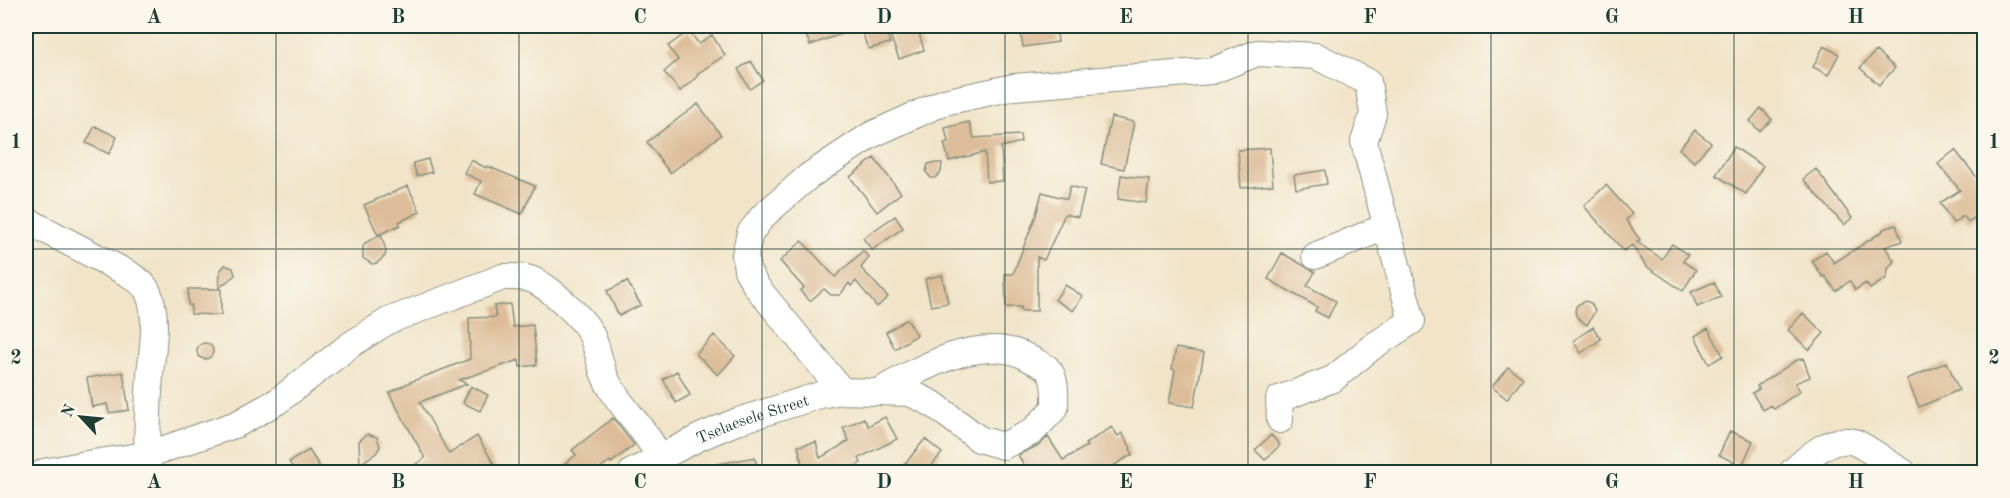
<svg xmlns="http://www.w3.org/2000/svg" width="2010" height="498" viewBox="0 0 2010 498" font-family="'Old Standard TT',serif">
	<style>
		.building { fill: #ddbd99 }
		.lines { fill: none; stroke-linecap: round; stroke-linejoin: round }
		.minor-casing { stroke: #88907e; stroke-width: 28 }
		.minor { stroke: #fff; stroke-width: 26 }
		.grid { fill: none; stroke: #1f3d34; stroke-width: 1.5; stroke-opacity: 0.55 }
		.labels { text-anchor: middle; stroke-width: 6; stroke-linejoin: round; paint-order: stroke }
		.street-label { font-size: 16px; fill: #1f3d34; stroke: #fbf7ec }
		.neatline { fill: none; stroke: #1f3d34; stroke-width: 2 }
		.grid-label { font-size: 20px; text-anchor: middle; font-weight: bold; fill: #1f3d34 }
	</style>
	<rect width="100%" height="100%" fill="#fbf7ec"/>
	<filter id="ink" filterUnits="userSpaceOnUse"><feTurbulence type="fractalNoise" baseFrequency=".0167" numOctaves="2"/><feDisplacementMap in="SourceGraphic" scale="12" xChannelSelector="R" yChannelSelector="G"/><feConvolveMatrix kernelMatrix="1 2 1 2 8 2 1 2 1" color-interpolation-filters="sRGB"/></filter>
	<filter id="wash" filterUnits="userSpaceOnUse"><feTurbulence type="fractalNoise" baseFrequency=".008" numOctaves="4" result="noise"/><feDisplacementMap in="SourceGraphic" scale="24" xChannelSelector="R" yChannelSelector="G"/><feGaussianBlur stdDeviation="1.35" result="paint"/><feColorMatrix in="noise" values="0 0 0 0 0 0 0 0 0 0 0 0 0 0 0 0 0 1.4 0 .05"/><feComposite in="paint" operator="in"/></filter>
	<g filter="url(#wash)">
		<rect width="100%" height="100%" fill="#f1e4c9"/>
		<g id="blocks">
			<path class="building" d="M803,26H858V28L810,45Z
				M860,26H884L890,43L868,49Z
				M907,26H917L924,50L899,59L889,32Z
				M1020,26H1056L1058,42L1023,47Z
				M689,31L699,44L712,35L725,55L697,74L698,76L680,91L664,72L678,60L668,46Z
				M1824,46L1839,54L1828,75L1813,67Z
				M1876,51L1895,68L1879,85L1860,68Z
				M751,61L763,80L750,89L738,69Z
				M698,104L721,135L670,173L647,142Z
				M1761,108L1772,120L1759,131L1750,121Z
				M1111,117L1134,122L1124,169L1101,164Z
				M969,122L974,138L1020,135L1021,142L1001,147L1003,181L987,182L985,152L949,161L944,143L948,142L945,128Z
				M95,126L117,137L109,154L86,143Z
				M1695,130L1711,143L1694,162L1679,149Z
				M1734,147L1763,166L1746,194L1716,175Z
				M1270,148L1273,185L1241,188L1238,150Z
				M1955,150L1978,179L1984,174V212L1968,222L1964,216L1953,223L1940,203L1960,190L1938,164Z
				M874,158L901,193L877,212L850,177Z
				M428,159L432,172L417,176L413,163Z
				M471,160L486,168L487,166L535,186L522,214L475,194L481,181L464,173Z
				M932,163H942L941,172L935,178H931L926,172L928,164Z
				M1816,169L1852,218L1844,225L1803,179Z
				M1325,170L1327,184L1296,189L1294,175Z
				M1121,175L1149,179L1146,203L1118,199Z
				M1606,185L1632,214L1626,220L1640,240L1637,242L1662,259L1672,244L1688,255L1683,261L1696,270L1683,291L1646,266L1632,245L1624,251L1584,206Z
				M408,186L420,212L399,222L400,225L378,235L364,205Z
				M1070,186L1085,190L1078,217L1065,214L1044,260L1037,257V311H1021V307H1006L1005,274H1013L1036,215L1042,192L1067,199Z
				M895,216L903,228L872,250L863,238Z
				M1896,225L1902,241L1885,247L1894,261L1888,269L1887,278L1870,289L1866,283L1855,290L1850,281L1836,291L1825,276L1823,277L1812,261L1826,251L1834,263L1883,231V229Z
				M381,234L386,251L385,256L377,263L372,264L363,258V247L365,243Z
				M802,241L835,277L863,251L869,257L861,268L888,297L877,307L856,281L851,286L849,283L840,295H831L824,289L810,301L800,291L804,288L780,261Z
				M1282,253L1315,272L1307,286L1336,301L1328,318L1315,311L1317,307L1268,279Z
				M225,265L233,268L235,275L219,288L220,271Z
				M942,275L948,303L931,306L925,279Z
				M627,281L641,305L619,316L607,291Z
				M1714,282L1721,297L1697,307L1691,292Z
				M1065,285L1083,296L1073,311L1055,300Z
				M188,289H221V315L191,314V305H188Z
				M1585,301L1591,303L1595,311L1587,325L1577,317L1575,311L1577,305Z
				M510,304L513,327L533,325L537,365L520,367L519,360L459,380L467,384L420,402L449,454L477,436L499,472H404L425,458L389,393L408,383L470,359L469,318L496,317L494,306Z
				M1803,313L1824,333L1809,350L1788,330Z
				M907,319L917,335L895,349L886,332Z
				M1593,327L1601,339L1581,353L1573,341Z
				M1708,328L1723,356L1709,364L1695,336Z
				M714,335L735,356L718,375L696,354Z
				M197 351a8 8 0 1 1 16 0a8 8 0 1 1-16 0Z
				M1176,348L1204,353L1194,407L1169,403L1175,370L1172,369Z
				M1803,358L1810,377L1795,383L1800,391L1774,409L1771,405L1763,410L1752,393L1759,389L1757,386L1795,361Z
				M1947,362L1959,390L1919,407L1907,379Z
				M1508,367L1523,378L1507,399L1492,387Z
				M677,371L690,395L676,403L663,379Z
				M123,372L129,410L109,413L107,404L92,407L87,378Z
				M471,386L488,395L480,411L463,403Z
				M885,417L897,439L859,458L861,463L845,472H794L803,468L798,446L816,442L820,458L849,441L843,428L864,418L868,426Z
				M613,418L634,445L611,463L610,461L594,472H571L565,464L576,455L572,450Z
				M1112,427L1118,436L1122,433L1131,448L1130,449L1133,454L1103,472H1028L1018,455L1039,445L1048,437L1063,460L1087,446L1085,444Z
				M1730,431L1753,441L1742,466L1719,455Z
				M367,434L377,437L380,447L376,453L360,464L359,441Z
				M1271,435L1280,445L1265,460L1255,450Z
				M925,439L942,453L926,472H913L904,465Z
				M309,450L323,472H296L289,462Z
				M755,457L758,472H712V465Z"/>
		</g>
	</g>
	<g filter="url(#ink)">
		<use href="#blocks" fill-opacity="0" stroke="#88907e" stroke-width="1.5"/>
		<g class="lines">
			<g class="minor-casing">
				<g id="minor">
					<path d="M26,220L129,274C137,280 144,283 148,292C159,315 152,351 150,375C148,406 146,439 148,471"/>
					<path d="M1315,256L1387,226"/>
					<path d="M842,391L756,286L747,270L745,255L750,233L763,216L809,176L871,135L944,102L1014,87L1212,71L1257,53L1316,56L1368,82L1373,114L1364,142L1412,321L1372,347L1333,379L1279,399L1280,420"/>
					<path d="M44,472L92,463L147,455L237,424L278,401L350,345L388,321L503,277C512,277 521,276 530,279C548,285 583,318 591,334C600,352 599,371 612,390C627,414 647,432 660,458"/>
					<path id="s1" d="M632,472L700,437L738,421L820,395L842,391L910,393L933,404L979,439L1003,446L1032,432L1055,408C1055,396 1057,378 1047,368C1042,364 1033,361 1027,357C981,333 920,368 880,391"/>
					<path d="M1792,472C1807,458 1831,435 1854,442C1864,445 1892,466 1903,472"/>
				</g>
			</g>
			<use href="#minor" class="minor"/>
		</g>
	</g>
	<path class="grid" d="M276,26V472M519,26V472M762,26V472M1005,26V472M1248,26V472M1491,26V472M1734,26V472M26,249H1984"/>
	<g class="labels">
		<g class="street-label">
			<text dy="6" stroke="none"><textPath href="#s1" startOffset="132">Tselaesele Street</textPath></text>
		</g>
	</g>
	<rect width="2010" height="498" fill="none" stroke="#fbf7ec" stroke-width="66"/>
	<g transform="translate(81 417) rotate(296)" stroke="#fbf7ec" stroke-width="4.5" paint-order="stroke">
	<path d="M0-4.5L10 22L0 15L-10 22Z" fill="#1f3d34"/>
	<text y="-9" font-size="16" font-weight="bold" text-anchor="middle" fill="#1f3d34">N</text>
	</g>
	<rect x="33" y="33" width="1944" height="432" class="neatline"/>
	<g class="grid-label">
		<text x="154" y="23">A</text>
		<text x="398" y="23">B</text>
		<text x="640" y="23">C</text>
		<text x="884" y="23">D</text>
		<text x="1126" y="23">E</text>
		<text x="1370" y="23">F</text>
		<text x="1612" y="23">G</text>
		<text x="1856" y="23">H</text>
		<text x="16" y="148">1</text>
		<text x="1994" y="148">1</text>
		<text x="16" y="364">2</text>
		<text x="1994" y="364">2</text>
		<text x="154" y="488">A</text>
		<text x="398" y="488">B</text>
		<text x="640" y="488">C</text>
		<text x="884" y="488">D</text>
		<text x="1126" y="488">E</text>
		<text x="1370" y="488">F</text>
		<text x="1612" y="488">G</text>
		<text x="1856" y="488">H</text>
	</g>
</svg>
